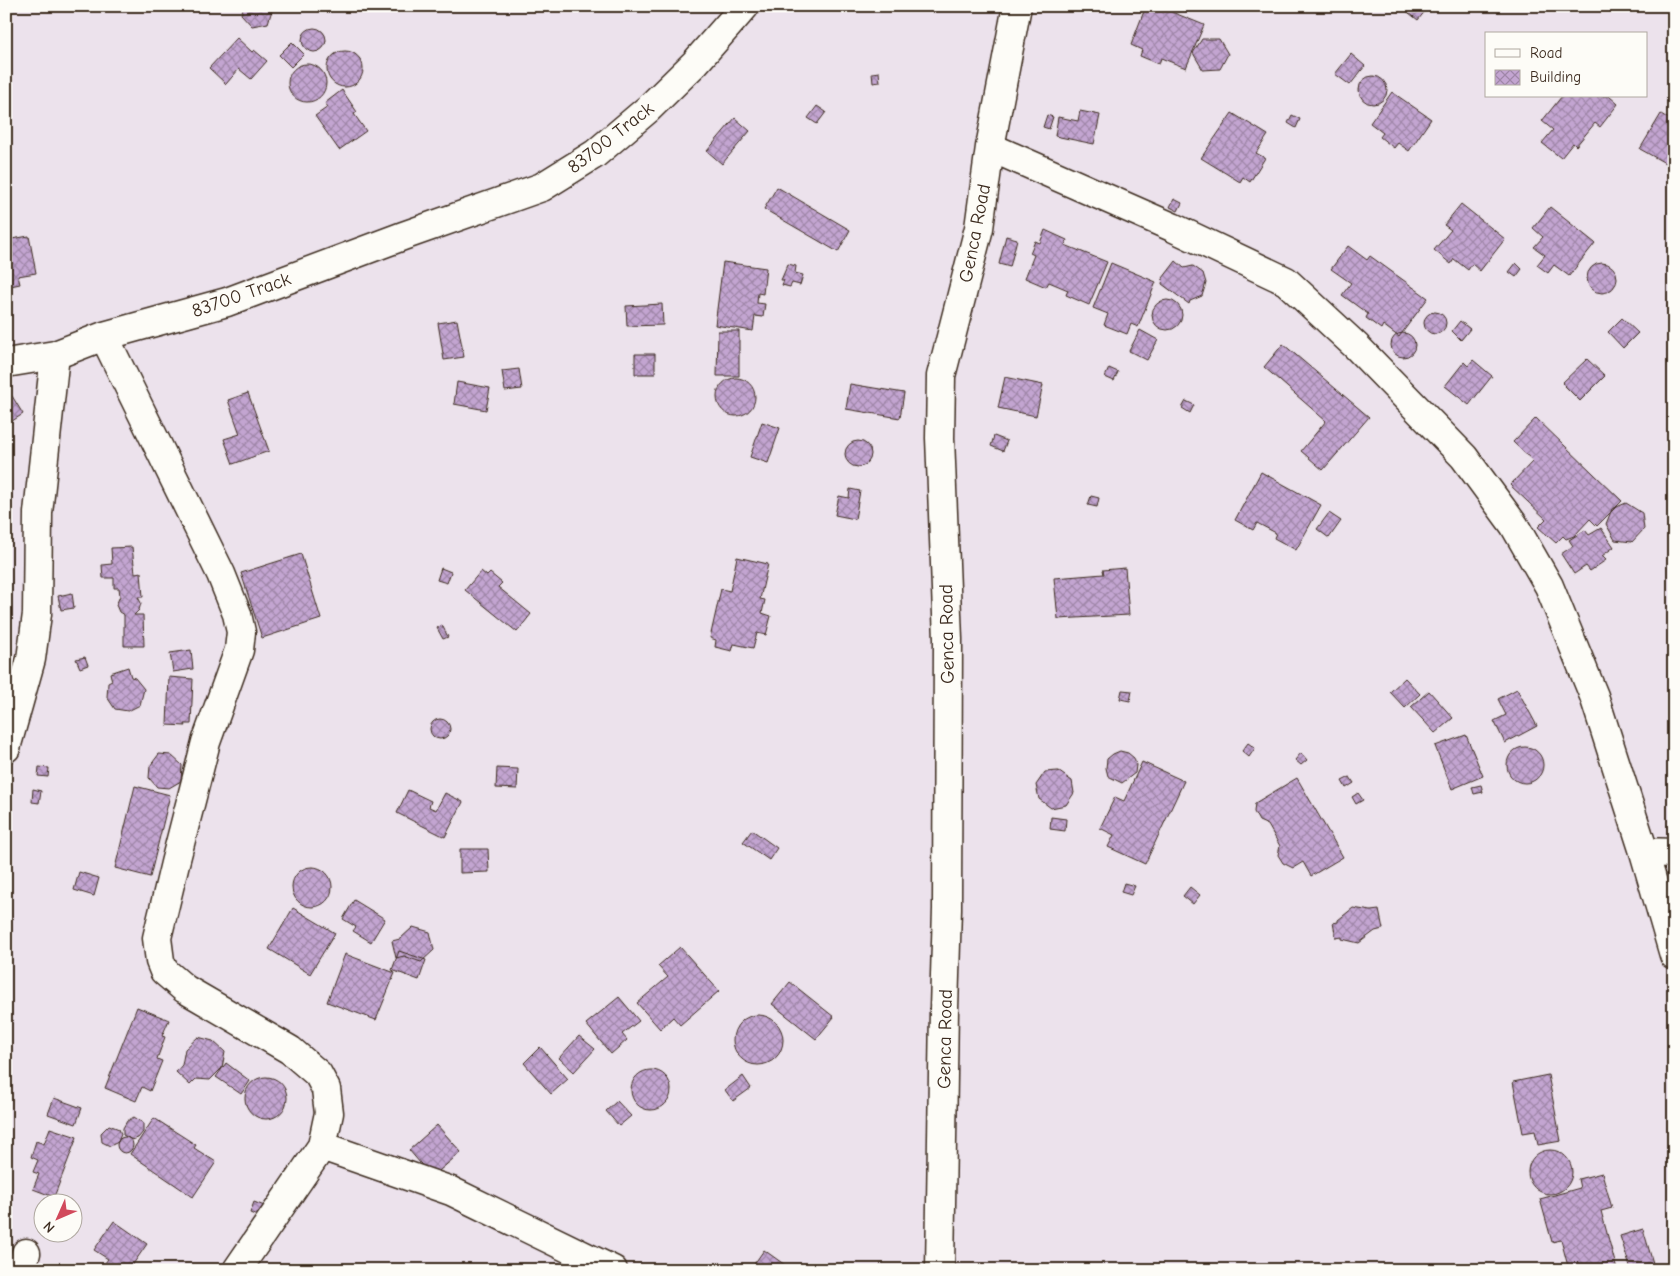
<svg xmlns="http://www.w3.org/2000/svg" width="1680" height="1276" viewBox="0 0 1680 1276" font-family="'Comic Neue',sans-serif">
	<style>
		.building { fill: url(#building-cross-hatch); stroke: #3b2a1e }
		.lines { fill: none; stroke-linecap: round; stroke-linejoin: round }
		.minor-casing { stroke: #3b2a1e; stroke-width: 31 }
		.minor { stroke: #fdfcf7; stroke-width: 28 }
		.labels { text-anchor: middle; stroke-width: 5; stroke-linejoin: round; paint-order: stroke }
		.street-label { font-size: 19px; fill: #3b2a1e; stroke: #fdfcf7 }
	</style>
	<defs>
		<pattern id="building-cross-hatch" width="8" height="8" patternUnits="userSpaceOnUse" patternTransform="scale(1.25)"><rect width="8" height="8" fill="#c3a5d1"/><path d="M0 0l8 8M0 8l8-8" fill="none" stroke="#a087a9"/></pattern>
	</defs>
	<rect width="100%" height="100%" fill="#ece2ec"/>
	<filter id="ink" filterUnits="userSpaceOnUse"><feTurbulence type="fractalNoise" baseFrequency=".02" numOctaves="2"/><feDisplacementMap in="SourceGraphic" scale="10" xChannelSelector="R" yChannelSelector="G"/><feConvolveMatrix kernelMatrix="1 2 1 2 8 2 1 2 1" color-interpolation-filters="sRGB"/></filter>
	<g filter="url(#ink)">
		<path class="building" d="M244,6H273V7L268,23L252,26L241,14Z
			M1146,6H1157L1204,25L1186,68L1161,58L1159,64L1140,56L1142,50L1131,45Z
			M1400,6H1429L1418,20Z
			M302 40a12 12 0 1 1 24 0a12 12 0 1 1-24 0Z
			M237,38L252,52L254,50L267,61L251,79L239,69L226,84L209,68Z
			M1202,39H1219L1228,54L1220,69L1203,70L1193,53Z
			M292,42L304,54L291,67L279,55Z
			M327 69a18 18 0 1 1 36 0a18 18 0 1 1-36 0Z
			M1351,54L1365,66L1350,85L1335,74Z
			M288 83a19 19 0 1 1 38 0a19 19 0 1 1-38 0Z
			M879,72L880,82L873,83L872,73Z
			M1359 90a14 14 0 1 1 28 0a14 14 0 1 1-28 0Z
			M342,90L357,112L354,114L366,131L339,150L315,116L328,107L325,103Z
			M1392,92L1431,119L1409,151L1398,143L1394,148L1380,137L1383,133L1370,123Z
			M1562,96H1609L1618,104L1600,127L1595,123L1576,146L1573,143L1561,158L1542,143L1553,130L1542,121Z
			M817,106L826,112L817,124L808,118Z
			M1080,111L1100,115L1094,144L1055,136L1058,117L1078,121Z
			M1232,113L1268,135L1256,153L1265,158L1250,182L1243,177L1240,182L1201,158Z
			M1661,114L1674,122V168L1640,149Z
			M1047,115L1053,117L1049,129L1043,127Z
			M1292,115L1300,119L1296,128L1288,123Z
			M735,118L750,131L722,164L707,151Z
			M777,187L850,230L838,252L764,209Z
			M1174,199L1182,203L1178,211L1170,207Z
			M1461,204L1505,239L1480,271L1472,264L1468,270L1454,259L1451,264L1434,250L1451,230L1444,225Z
			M1550,207L1595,243L1569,276L1554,265L1548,273L1537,265L1545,255L1534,247L1543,237L1533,228Z
			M1045,230L1067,240L1065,245L1107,262L1089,305L1066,295L1068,290L1049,282L1046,287L1025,278L1034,255L1030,253L1035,241L1040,243Z
			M29,236L36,273L18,276L20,284L6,287V240Z
			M1006,236L1017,239L1010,267L999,264Z
			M1348,246L1367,260L1370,256L1428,298L1399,337L1383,325L1381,329L1366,318L1368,314L1342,295L1351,283L1331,269Z
			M1176,261L1184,268L1193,266L1203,273L1206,283L1202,296L1190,301L1189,304L1162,284L1163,278Z
			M723,262L766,268L763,294L758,293L757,303L765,304L763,317L755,316L753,331L715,325Z
			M1587 278a15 15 0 1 1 30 0a15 15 0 1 1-30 0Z
			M1111,263L1156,282L1138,327L1131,324L1127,334L1104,325L1108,314L1093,308Z
			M1516,263L1522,269L1516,277L1509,272Z
			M788,264L796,266L795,273L803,275L800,285L792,283L790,287L782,285L784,280H781Z
			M1152 315a15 15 0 1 1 30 0a15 15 0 1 1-30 0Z
			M662,304L663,325L627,326L626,306Z
			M1424 323a11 11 0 1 1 22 0a11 11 0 1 1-22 0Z
			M1622,318L1638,333L1623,348L1608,332Z
			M457,320L464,357L444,360L438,323Z
			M1460,321L1470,329L1461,340L1452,331Z
			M1140,330L1158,340L1147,360L1129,351Z
			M718,331H739V376H717Z
			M1391 345a12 12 0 1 1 24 0a12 12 0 1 1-24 0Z
			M1283,344L1369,417L1323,470L1301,451L1326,421L1264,367Z
			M635,354H655V374H635Z
			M1587,359L1605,376L1580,401L1562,383Z
			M1473,360L1492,376L1469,405L1445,386L1464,362L1468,366Z
			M1109,368L1118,372L1114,381L1105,377Z
			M519,369L522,389L505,391L502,371Z
			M1005,377L1043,385L1036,416L998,408Z
			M717 397a19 19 0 1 1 38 0a19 19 0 1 1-38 0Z
			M457,382L490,388L486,410L454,404Z
			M850,384L904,393L900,418L846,409Z
			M248,393L269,451L233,464L224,439L240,434L228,400Z
			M12,396L23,414L9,423L6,418V400Z
			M1186,401L1194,405L1190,413L1182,408Z
			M1536,418L1622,501L1597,526L1590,519L1574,536L1566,539L1563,536L1556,543L1538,527L1546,519L1510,485L1533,461L1513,442Z
			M762,422L780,428L768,463L750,457Z
			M994,436L1007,441L1003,451L991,446Z
			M845 454a13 13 0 1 1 26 0a13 13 0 1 1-26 0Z
			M1261,472L1321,505L1296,550L1274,538L1276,533L1257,523L1253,530L1235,520Z
			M850,489L860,491L855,519L835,515L839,496L849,498Z
			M1091,496L1099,498L1097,507L1088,505Z
			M1626,503L1642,513L1644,529L1632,542L1615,540L1606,524L1612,509Z
			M1329,513L1341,521L1329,538L1317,529Z
			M1601,528L1614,547L1602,556L1606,560L1590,571L1586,566L1574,574L1561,554L1573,546L1569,540L1585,530L1589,535Z
			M132,547L135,573L141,572L143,597H138L141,603L139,610L134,615H143L144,646H124V615L119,612L116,605L120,596L119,588H114V578H103L102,565L112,564L111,548Z
			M301,554L321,619L262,638L241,573Z
			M737,557L768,564L760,599L765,600L762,613L771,616L766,635L757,633L753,648L734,644L732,651L715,647L716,640L710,638L721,589L730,591Z
			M441,568L451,572L447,583L437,580Z
			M1125,568L1129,615L1058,619L1054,578L1104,574L1103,570Z
			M481,571L487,576L490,573L502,583L498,587L531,614L517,632L465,590Z
			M72,593L74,608L61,610L58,596Z
			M442,625L448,637L443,639L437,628Z
			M191,650L193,669L173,672L170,653Z
			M85,657L88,665L80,668L76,659Z
			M128,667L131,677L135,678L144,689L140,705L128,711L115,709L107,697L108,683L112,681L110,673Z
			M169,677L193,679L191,724H185L186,726L167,725Z
			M1405,678L1420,694L1405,708L1390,692Z
			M1517,689L1537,726L1505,743L1494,721L1506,715L1498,699Z
			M1122,690L1132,691L1130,701L1120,699Z
			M1429,691L1453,718L1435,733L1411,707Z
			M430 729a10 10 0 1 1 20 0a10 10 0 1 1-20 0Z
			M1466,735L1483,776L1452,789L1435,746Z
			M1248,743L1255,748L1249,757L1242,751Z
			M1507 765a18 18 0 1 1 36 0a18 18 0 1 1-36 0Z
			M1120,751L1128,753L1134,758L1136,765L1135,773L1122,783L1108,776L1106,768L1107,759L1113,754Z
			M1301,753L1307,760L1301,765L1295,760Z
			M159,754L171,755L182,765L181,781L169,788L157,787L149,778L150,766Z
			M1142,762L1184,781L1145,864L1108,847L1114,835L1100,828L1115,797L1124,801Z
			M39,767L49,768L48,777L38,776Z
			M497,768L518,769L517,789L496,788Z
			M1058,771L1072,781L1074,793L1066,805L1051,808L1039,799L1036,785L1045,772Z
			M1350,777L1354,783L1346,788L1342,781Z
			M1297,778L1343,857L1311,876L1303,862L1293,868L1283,863L1278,855L1280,846L1268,825L1259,821L1254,812L1255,803Z
			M1481,785L1483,792L1474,794L1472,787Z
			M135,786L170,795L150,877L115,868Z
			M33,789L41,791L39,803L32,802Z
			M408,790L431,801L429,807L436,810L445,793L463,802L445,837L397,813Z
			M1358,793L1363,800L1356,804L1352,797Z
			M1051,817L1066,819L1065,831L1050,829Z
			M752,830L777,848L769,860L743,842Z
			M460,849H488L489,872L460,873Z
			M292 887a20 20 0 1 1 40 0a20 20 0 1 1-40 0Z
			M79,872L99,878L94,896L74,890Z
			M1124,883L1135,886L1131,895L1121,892Z
			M1190,887L1200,895L1193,904L1183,896Z
			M354,900L385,919L371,942L353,931L356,927L343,919Z
			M293,908L335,933L310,974L269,949Z
			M1353,908L1371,911L1379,910L1383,929L1375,931L1359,943L1342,939V937L1336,938L1333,923L1338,922V920Z
			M413,927L430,932L434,950L421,962L404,956L396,958L392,941L400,939Z
			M680,947L719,991L680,1025L673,1017L660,1029L637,1003L668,977L658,966Z
			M399,951L426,960L419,980L392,970Z
			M345,954L395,973L376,1020L327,1002Z
			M790,982L834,1017L816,1039L772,1004Z
			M619,997L639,1021L622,1034L627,1040L611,1054L586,1024Z
			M137,1007L169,1020L162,1036L165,1037L157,1059L162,1061L150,1091L142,1087L136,1101L105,1088Z
			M733 1040a25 25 0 1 1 50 0a25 25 0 1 1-50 0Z
			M579,1036L595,1049L574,1072L559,1058Z
			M198,1037L213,1041L225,1052L222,1068L210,1080L196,1079L190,1085L176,1072L182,1065L185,1049Z
			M540,1047L568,1079L551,1094L524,1063Z
			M226,1063L250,1081L241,1094L216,1077Z
			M631 1090a20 20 0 1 1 40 0a20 20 0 1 1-40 0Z
			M1548,1075L1561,1141L1538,1145L1535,1131L1523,1133L1513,1082Z
			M743,1076L751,1088L733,1101L725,1090Z
			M245 1098a21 21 0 1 1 42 0a21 21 0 1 1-42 0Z
			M54,1098L82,1108L76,1124L48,1114Z
			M617,1101L631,1116L619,1126L606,1111Z
			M134,1117L143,1123V1132L138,1138L132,1140L123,1135V1128L127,1121Z
			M154,1118L196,1145L194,1148L216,1162L193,1197L130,1154Z
			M109,1125L119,1129L121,1134L118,1142L110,1146L102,1142L101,1133Z
			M437,1125L461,1152L432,1177L409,1150Z
			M50,1128L77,1137L54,1197L33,1189L39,1174L33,1172L38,1160L31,1157L36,1141L44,1144Z
			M117 1145a8 8 0 1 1 16 0a8 8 0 1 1-16 0Z
			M1528 1172a22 22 0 1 1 44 0a22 22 0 1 1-44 0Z
			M1602,1173L1612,1208L1601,1211L1617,1270H1569L1561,1240L1552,1242L1540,1199L1580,1188L1578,1179Z
			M254,1202L267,1207L262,1218L250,1213Z
			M114,1221L147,1244L129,1270H106L102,1267L108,1259L94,1250Z
			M1643,1229L1655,1270H1631L1620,1236Z
			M764,1250L792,1270H750Z"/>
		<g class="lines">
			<g class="minor-casing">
				<path id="minor" d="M990,147L1172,227L1286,281L1356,346L1464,457L1514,525L1549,586L1594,696L1644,852L1674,955
					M104,336L221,574L237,614L241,632L239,650L206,742L175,863L157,938L160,961L164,971L185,989L290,1050L318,1074L326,1089L329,1113L322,1146L237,1270
					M6,363L55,355L104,336L227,302L403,236L542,187L595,154L648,109L695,63L745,6
					M6,748L31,659L37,614L38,513L55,355
					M1644,852L1674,853
					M322,1146L451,1191L613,1270
					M21,1270L26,1253
					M940,1270L944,1009L947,909L948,639L940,438L941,376L979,228L990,147L1017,6"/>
			</g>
			<use href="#minor" class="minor"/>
		</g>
	</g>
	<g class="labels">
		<g class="street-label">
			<text transform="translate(610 137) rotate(-38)" y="7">83700 Track</text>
			<text transform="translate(974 233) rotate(-79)" y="7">Genca Road</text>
			<text transform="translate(241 294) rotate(-19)" y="7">83700 Track</text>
			<text transform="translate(946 634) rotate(-91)" y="7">Genca Road</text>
			<text transform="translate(944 1039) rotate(-89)" y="7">Genca Road</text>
		</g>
	</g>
	<rect width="1680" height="1276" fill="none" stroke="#fdfcf7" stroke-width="25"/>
	<rect x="12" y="12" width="1655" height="1251" fill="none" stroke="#3b2a1e" stroke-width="2" filter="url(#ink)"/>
	<rect x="1485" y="32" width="162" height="65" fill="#fdfcf7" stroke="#afa8a0"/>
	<rect x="1495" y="49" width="25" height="8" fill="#fdfcf7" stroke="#afa8a0"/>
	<text x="1530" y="58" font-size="15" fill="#3b2a1e">Road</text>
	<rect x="1495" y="70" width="25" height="15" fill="url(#building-cross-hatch)" stroke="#afa8a0"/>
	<text x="1530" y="82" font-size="15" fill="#3b2a1e">Building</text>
	<g transform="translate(58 1218) rotate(225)"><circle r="24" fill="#fdfcf7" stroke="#afa8a0"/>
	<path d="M0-4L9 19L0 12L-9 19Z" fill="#d1495b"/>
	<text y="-8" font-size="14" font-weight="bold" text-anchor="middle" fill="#3b2a1e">N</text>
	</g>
</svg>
